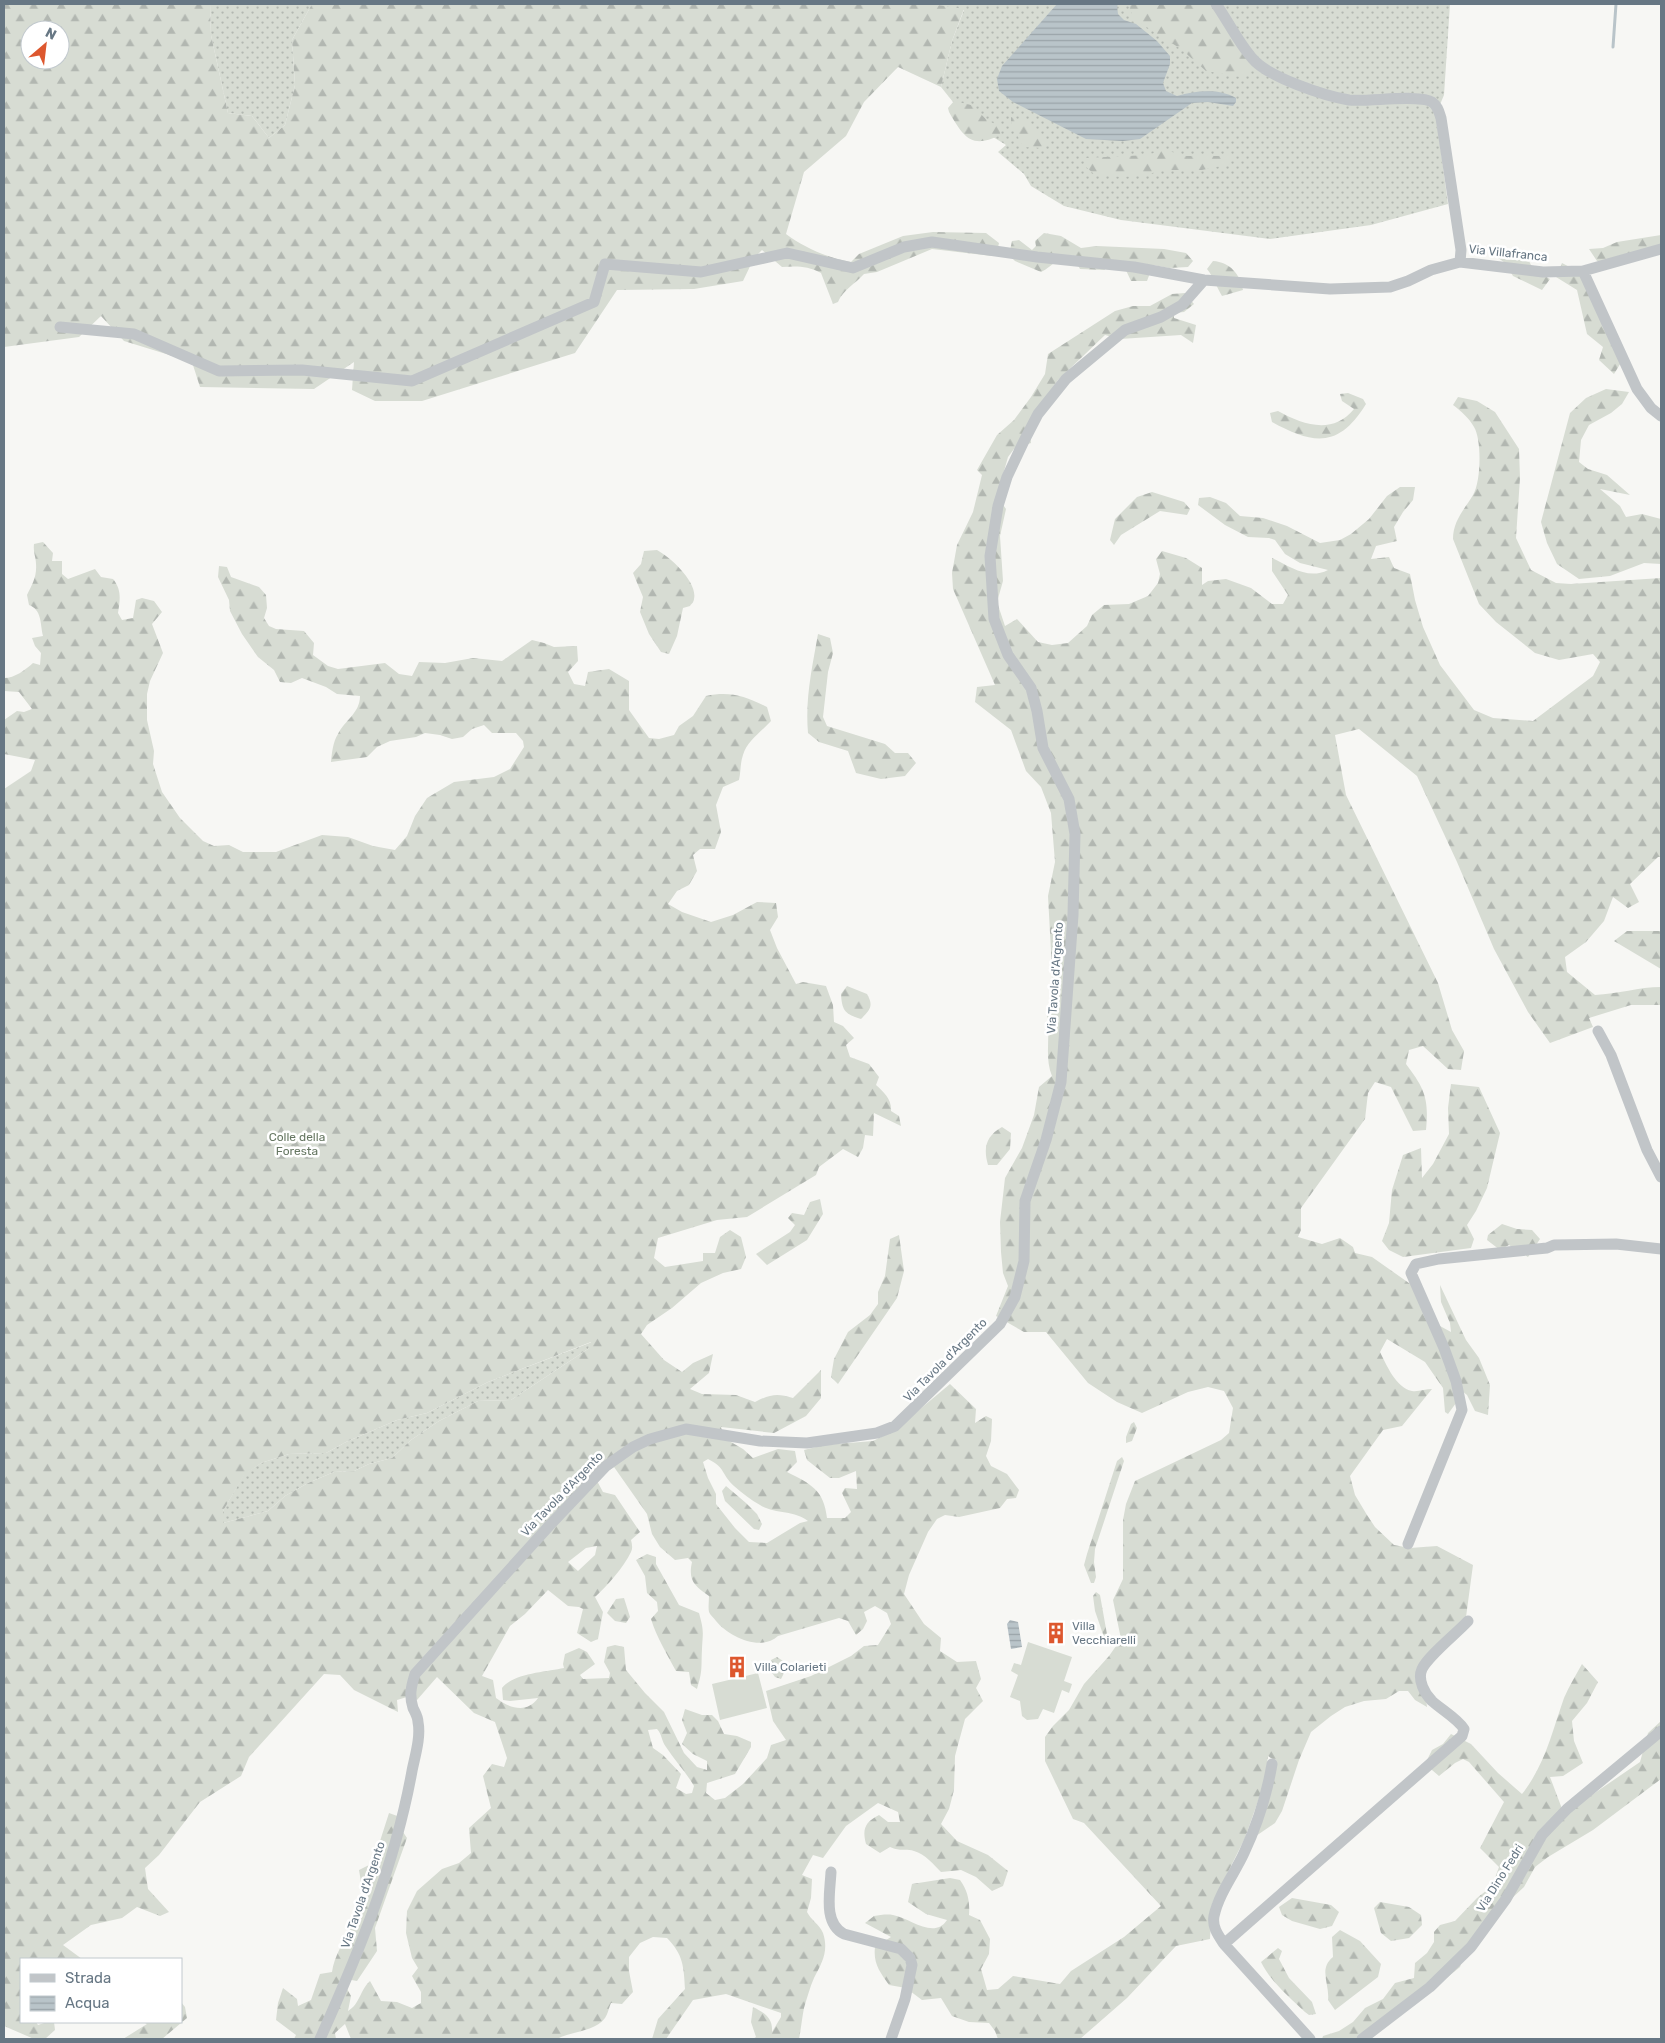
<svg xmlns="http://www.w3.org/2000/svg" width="1665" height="2043" viewBox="0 0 1665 2043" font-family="Rubik,sans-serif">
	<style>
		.grass { fill: url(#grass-dots) }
		.forest { fill: url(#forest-firs); fill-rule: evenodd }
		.garden { fill: #d7dcd3 }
		.water { fill: url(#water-rules) }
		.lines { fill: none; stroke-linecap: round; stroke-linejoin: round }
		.stream { stroke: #b9c4c9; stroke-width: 3 }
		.street { stroke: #c1c5c8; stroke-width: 11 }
		.labels { text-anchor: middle; stroke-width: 5; stroke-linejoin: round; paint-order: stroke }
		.street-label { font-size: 12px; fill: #677784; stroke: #fff }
		.park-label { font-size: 12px; fill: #667762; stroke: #fff }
		.poi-label { font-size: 12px; fill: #677784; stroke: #fff; text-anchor: start }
	</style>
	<defs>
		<pattern id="grass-dots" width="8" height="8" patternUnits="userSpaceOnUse" patternTransform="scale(1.25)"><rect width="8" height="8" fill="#d7dcd3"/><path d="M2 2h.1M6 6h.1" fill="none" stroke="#b2b7b1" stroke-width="1.8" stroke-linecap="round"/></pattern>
		<pattern id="forest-firs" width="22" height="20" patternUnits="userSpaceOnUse" patternTransform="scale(1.25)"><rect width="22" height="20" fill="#d7dcd3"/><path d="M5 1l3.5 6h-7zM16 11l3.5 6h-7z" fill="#b2b7b1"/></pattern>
		<pattern id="water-rules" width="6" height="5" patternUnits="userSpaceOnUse" patternTransform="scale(1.25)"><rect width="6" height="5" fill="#b9c4c9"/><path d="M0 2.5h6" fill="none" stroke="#9aa4a9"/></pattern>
	</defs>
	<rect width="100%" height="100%" fill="#f7f7f4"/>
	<path class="grass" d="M210,4H312L292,40L295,85L285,125L269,138L252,116L228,113L211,35Z
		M931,4H1450L1444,95L1436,114L1448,204L1371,225L1270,239L1121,220L1064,206L1031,186L1024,174L998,152L1006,145L969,122L941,87L952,41L964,10Z
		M592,1342L588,1349L511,1400L478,1401L439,1421L411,1440L392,1458L369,1464L354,1471L334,1472L308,1483L285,1496L268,1511L223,1523V1511L244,1474L261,1463L289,1454L326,1453L346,1442L397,1420L427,1413L488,1382Z
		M777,1657L783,1661L786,1669L781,1679L775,1677L770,1670L771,1660Z"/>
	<path class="forest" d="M4,4H210L211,35L228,113L252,116L269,138L285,125L295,85L292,40L312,4H931L964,9L952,41L941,87L898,67L864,102L846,136L804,172L786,234C805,248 828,258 851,262L859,254L903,236L933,232L986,233L999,243L997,252L992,256L932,249L877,272L864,274C855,284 843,290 838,302L833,304L821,273C808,266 797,266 782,267L762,250L754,258L743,281L694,289L617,290L575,353L422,401H375L352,390L354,362L314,389L200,387L192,362L124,341L101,316L79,337L4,347ZM30,30H60V60H30Z
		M1128,4H1214L1248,56L1250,69L1241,77L1206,71L1181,49L1134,19Z
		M954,101L971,105L987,120L1001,127L1000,135C971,150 963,136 949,112L948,108Z
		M1011,117L1027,122L1045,138L1044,146L1043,148L1023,147L1011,122Z
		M1162,149L1186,156H1229L1230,164L1202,170H1164L1145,175L1122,177L1094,174L1085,166L1086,158L1149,155Z
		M1044,233L1061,236L1081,248L1097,246L1164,249L1186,253L1193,261L1188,267L1169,268L1153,265L1147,281H1131L1124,266L1103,261L1105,270L1080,269L1072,255C1055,258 1055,265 1041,272L1015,261L1009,255L1012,241L1019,240L1032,250L1036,246L1035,241Z
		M1661,235V251C1632,261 1631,268 1597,261L1589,249L1603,248L1617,242Z
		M1501,250L1526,255L1532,267L1550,279L1542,290L1513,276L1505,263L1497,257Z
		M1213,261C1230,262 1240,274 1243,290L1222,296C1216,286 1214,278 1207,269Z
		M1562,263L1579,272L1622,361L1614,374L1599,360L1603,347L1587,334L1577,290L1556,277Z
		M1185,293L1194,304L1184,312L1174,313V318L1196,325L1193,343L1181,335L1120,339L1105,335L1058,380L1029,426L1031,443L1014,449L1008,457L997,496L1006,509L1000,536L1003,581L997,602L1005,626L1017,619L1038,642L1052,645L1068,643L1087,626L1092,615L1104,605L1129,604L1148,596L1158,583L1160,574L1156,559L1162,551L1186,558L1202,568V585L1208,581L1226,579L1251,588L1272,604H1283L1288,595L1272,571V558C1291,567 1308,580 1328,570L1300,563L1285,554L1275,540L1269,538L1248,537L1225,525L1198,505L1199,498L1210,497L1226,503L1240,516L1263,518L1287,526L1320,543L1340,540L1351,534L1369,519L1387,496L1400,487H1415L1413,500L1403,512L1394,527L1397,541L1376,546L1371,559L1389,557L1394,568L1410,574L1415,600L1423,627L1440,665L1474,710L1493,718L1533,721L1593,676L1600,662L1593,654L1559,660L1535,653L1496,622L1479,604L1453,539C1453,521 1464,510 1473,495C1481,482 1482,440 1474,427C1469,418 1461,411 1453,405L1458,397L1477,401L1495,412L1519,449L1520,478L1516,538L1531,570L1556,583L1571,584L1661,578V857H1658L1630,884L1639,902L1628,908L1613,897L1604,921L1586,942L1565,957L1567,972L1595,995C1618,994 1639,987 1661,987V1005H1631L1589,1018L1593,1027L1550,1043L1528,1012L1494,949L1457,862L1417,776L1359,729L1335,735L1346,795L1438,983L1452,1030L1464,1051L1461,1070L1448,1069L1423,1046L1409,1050L1406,1064C1425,1089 1429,1099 1426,1130L1413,1131L1391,1087L1375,1082L1368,1093L1365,1119L1301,1208V1230L1298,1237L1322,1244L1340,1238L1353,1247L1355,1253L1372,1257L1416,1288L1440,1326L1451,1332L1450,1323L1441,1302L1440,1285L1466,1340L1479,1358L1490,1385L1488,1415L1475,1411L1467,1395L1457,1387L1456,1403L1448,1414L1445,1412L1443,1388L1425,1362L1387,1339L1380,1352C1386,1364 1396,1388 1412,1391C1418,1392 1426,1389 1432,1389L1402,1426L1383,1430L1350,1476L1355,1495L1367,1515L1375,1527L1394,1545L1410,1548L1437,1546L1473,1565L1466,1617L1422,1664L1427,1707L1415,1700L1408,1691H1399L1386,1699L1364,1701L1345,1707L1331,1716L1311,1732L1299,1760L1282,1811L1275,1823L1256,1836L1274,1760L1268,1756L1264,1784L1245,1838L1212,1904L1210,1939L1176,1946L1127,1998L1080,2039H998L995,2031L989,2023L969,2022L952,2016L941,1998L922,2000L906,1988L889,1985C880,1972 873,1964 875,1947L891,1937L865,1923L874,1916C880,1915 887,1914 893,1915C910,1918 934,1940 947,1920L926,1914L908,1902L912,1884L950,1878L960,1880C968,1891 970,1902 969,1915L980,1920L990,1939L989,1954L981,1969L987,1990L998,1989L1013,1976L1060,1984L1071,1971L1124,1937L1161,1906L1084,1823L1073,1819L1045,1761V1737L1053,1726L1069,1710L1084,1684L1109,1656L1121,1639L1113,1600L1123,1579V1520L1126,1504L1135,1481L1221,1440L1229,1433L1233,1408L1224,1391L1208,1387L1188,1392L1142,1413L1117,1402L1088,1383L1046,1332H1024L996,1316L1008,1286L1003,1273L1001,1252L1000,1222L1005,1178L1022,1148L1034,1115L1039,1087L1052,1076C1044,1057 1051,1036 1047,1016L1054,1006L1048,896L1055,862L1051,813L1041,787L1026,771L1011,730L975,702L977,687L995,685L953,589L952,573L957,545L973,512L982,475L977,470L997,435L1014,420L1031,397L1045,374L1048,354L1115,311L1133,306H1150L1172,294Z
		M1606,389L1629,392L1622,404L1611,413L1589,425L1581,440L1579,462L1588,469L1607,475L1630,495L1600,489L1620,506L1626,517L1642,514L1661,519V564L1644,563L1610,576L1579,579L1557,564L1547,543L1541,522L1570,413L1586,398Z
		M1348,393L1363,399L1366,404C1339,448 1314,445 1272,422L1270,413L1278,411C1303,425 1333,435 1354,409L1342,401L1340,394Z
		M1152,492L1184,502L1190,509L1187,515L1160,511L1121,535L1114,545L1110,540L1115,519L1137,497Z
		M43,542L53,553L52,561H62V574L68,579L95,569L101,577L113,579C122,590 120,600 118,613L122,620L133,618L136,600L142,598L154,601L162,612L152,624L163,653L150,681L147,694V720L154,751L153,764L162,792L180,818L203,841L214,846L229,845L243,852H276L322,835L348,837L373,846L395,850L407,836L415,816L427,798L454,782L494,777L510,769L524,747L523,741L516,733H492L484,725L472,729L463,737L452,739L440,735L425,733L416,737L390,741L377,747L367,757L331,762C332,752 333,742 338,734C345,720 360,713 360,696L337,694L326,687L302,678L291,683L280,682L274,670L258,657L242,634L230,611L229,600L218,577L219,566L227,567L231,577L259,587L266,595L267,608L264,618L269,626L276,629L304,631L314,643L313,655L328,666L338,669L385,663L399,674L412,676L419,662L445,663L473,658L502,661L532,640L544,643L554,647L577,646L578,661L568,672L574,684L585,686L588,672L609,669L629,681V710L649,738L659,739L674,735L679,726L693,716L706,696C730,691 745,696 767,707L771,721C761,732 747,741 743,755C740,763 741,772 739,780L723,787L716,805L721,832L715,849H700L693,855L697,871L689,885L677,891L668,904L682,912L711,922L733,915L757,902L776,903L778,917L770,930L777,948L796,984L803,982L826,986L833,1005L834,1022L843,1026L854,1038L846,1045L850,1057L869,1064L879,1077L876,1085C884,1092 892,1100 891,1111L899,1116L901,1126L874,1113L873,1136L865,1135L863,1148L858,1157L843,1149L819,1167L816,1175L747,1217L717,1220L658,1238L654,1258L665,1267L703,1261V1253H715L720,1237L730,1230L741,1237L746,1257L741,1269L723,1273L701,1283L672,1308L647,1325L641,1334L664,1360L682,1372L693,1363L713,1354L709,1373L690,1389L702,1394L736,1395L755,1402C771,1394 777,1393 793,1398L821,1370V1398L806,1416L774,1433L721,1427L724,1438L743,1449L753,1458L778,1449L795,1451L797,1462L787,1472C811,1484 824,1490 827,1518H845L851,1512L842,1493L845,1488L857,1489L856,1471L839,1478H830L807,1460L804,1450L824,1445L873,1441L895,1430L950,1384L976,1409L975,1423L986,1416L992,1419L991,1441L986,1456L991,1466L1007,1474L1019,1490L1016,1498L1007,1499L1000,1508L959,1517L945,1515L937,1519L928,1532L909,1575L904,1594L924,1624L941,1638L940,1651L957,1662L976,1661L981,1679L976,1688L983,1701L965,1719L955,1756L954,1790L949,1809L941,1824L957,1841L988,1855L1008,1871L1003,1886L992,1891L976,1877L961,1870L941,1872C934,1865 925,1854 914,1851C905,1848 901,1852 890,1847L880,1853L866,1844C862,1829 865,1822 879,1815L888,1822H900L898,1812L878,1803L846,1826L823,1858L813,1855L802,1875L812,1879L811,1898L807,1912C811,1920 819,1924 823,1933C829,1951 822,1963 814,1978C810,1987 807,1998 804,2008C802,2018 801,2029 799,2039H753L756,2037L751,2022L753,2007C765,2013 773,2018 772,2032L781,2017V2013L726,1994L693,2000L666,2039H652L658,2019L685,1989C684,1967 683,1954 667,1938L653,1937L640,1943L629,1957V1971L633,1992L622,2004L611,2003C609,2007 608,2014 605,2018C595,2032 571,2031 557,2039H351L345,2024L335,2033L336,2039H294L296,2035L276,2020L278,2003L283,1988L297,1999L298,2006L311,2000L320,1974L332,1972C334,1956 344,1943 349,1927C354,1915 354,1905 363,1894L359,1870L373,1863L389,1813L400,1817L401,1829L407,1838L375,1928L377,1951L357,1981L346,1979V1987L351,1996L348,2011C360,2004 360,1990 370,1981L381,2001L397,2002L412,2008L421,2003V1992L412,1976L418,1968L412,1958L406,1933L407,1911L417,1891L442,1869L459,1863L471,1853L469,1828L491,1808L483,1776L492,1764L504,1767L507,1758L495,1722L474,1713L437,1677L417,1700L407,1697L397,1700L398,1712L354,1690L340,1675L324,1674L249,1757L241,1776L200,1802L159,1855L145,1868L148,1889L169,1912L160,1916L137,1907L122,1918L91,1925L63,1945L82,1959H21V2022H36L38,2025L47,2022H54L55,2030L45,2039H34L4,2026V789L31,771L35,760L4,754V720L17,711L24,712L32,709L19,692L4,691V678C15,678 25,670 33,663L40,665L41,653L35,646L32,638L43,636C40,623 42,610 29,605L27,595C32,585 37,577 36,564C36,557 33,553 34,544ZM591,1342L588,1349L511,1400L478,1401L439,1421L411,1440L392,1458L369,1464L354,1471L334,1472L308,1483L285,1496L268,1511L223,1523V1511L244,1475L261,1463L289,1454L326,1453L346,1442L397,1420L427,1413L488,1382ZM708,1459C726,1468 721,1474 734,1486C742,1493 751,1500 760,1505C774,1514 795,1510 808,1521L800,1523L767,1543L749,1542L735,1528L716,1504V1494L708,1478L703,1462ZM614,1467L647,1514L652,1534L660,1547L675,1560L688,1558L692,1562C688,1580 694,1586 709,1596C709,1601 708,1607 709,1612C710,1615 714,1618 716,1621C729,1637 761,1652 778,1636L839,1618L848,1621L856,1635L863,1629L867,1621L864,1612L875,1606L887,1613L891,1624L878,1645L864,1646L851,1656L811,1676L766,1691L773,1721L786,1740L771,1745L767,1758L743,1784L725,1798L715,1800L706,1793L707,1783L735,1774L751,1747V1742L737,1736L724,1734L718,1721L712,1715H702L685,1709L682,1720L687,1733L682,1744L693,1754L707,1761V1770L697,1767L684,1753L664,1712L645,1693L626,1670L624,1647L615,1645L607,1647L604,1662L610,1673L609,1678L583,1679L580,1675L595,1664L587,1652L579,1648L565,1654L563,1664L564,1668C546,1672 514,1673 502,1688L503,1700L510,1701L538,1698C527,1714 509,1708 496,1698L493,1680L482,1676L510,1626L525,1614L548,1590L568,1606L579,1607L583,1609L577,1633L591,1642L598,1639L603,1612L595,1597C607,1586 624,1567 631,1552C633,1548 632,1544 631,1540L640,1532L615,1495L603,1492L596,1479ZM597,1546L595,1555L578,1571L568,1562L586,1548ZM657,1729C662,1734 661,1740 666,1747C675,1761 686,1772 694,1786L692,1793L686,1794L676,1788L681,1774L663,1755L653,1748L648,1730Z
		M657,550C670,557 698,582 694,599C694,602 691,604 690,606L683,608L677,636L669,654L661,652L649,634L640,612L643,597L633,573L641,564L644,551Z
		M818,634L830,638L833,653L828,672L823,717L827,726L885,744L895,753H908L916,763L905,776L881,779L856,773L848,751L819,742L808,733C805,699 812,668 818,634Z
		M1627,931H1661V969L1614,941Z
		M847,986L867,994C874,1006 870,1010 861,1019C845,1014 842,1011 841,994Z
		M1451,1084L1479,1087L1500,1133L1487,1188L1476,1211L1467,1225L1474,1239L1471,1248L1403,1257L1389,1250L1382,1241L1389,1223L1392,1190L1403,1155L1421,1148L1422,1178L1433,1164L1449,1134L1448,1108Z
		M1002,1127L1011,1133L1010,1149L997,1165H988C983,1148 986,1136 1002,1127Z
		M820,1199L823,1214L807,1240L767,1265L756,1254L790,1232L795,1225L788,1218L792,1213L804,1215L810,1202Z
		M1502,1224L1517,1229L1532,1230L1540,1239L1528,1257L1509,1245L1500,1250L1487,1240L1488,1235Z
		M899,1235L904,1271L897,1298L838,1384L831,1377L834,1359L848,1332L870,1315L878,1304V1292L885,1276L890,1239Z
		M1134,1422L1137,1428L1132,1441L1126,1443V1437L1131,1424Z
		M1122,1457L1124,1461L1095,1549L1094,1562L1096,1577L1094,1583H1091L1084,1565L1087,1554L1117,1461Z
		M726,1486L746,1503L757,1514L762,1524L759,1530L754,1529L725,1501L722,1491Z
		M647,1554L656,1557V1564L679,1605L699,1613C704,1631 703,1631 702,1649C701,1667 703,1670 697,1689L691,1685L689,1672L676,1671C668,1656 656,1636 651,1619L658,1611L657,1602L647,1593L645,1576L636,1560Z
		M1096,1592L1100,1595L1108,1640L1106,1643L1095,1611L1093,1596Z
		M624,1598L630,1617L626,1623L615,1621L607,1613L616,1599Z
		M1582,1664L1598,1682L1587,1703L1572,1721L1574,1741L1583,1763L1563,1776L1550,1777L1564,1814L1640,1762L1648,1733L1661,1721V1779L1593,1830L1548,1857L1535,1867L1524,1887L1496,1913L1469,1942L1460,1967L1449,1976L1366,2039H1322L1323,2036L1339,2031L1353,2022L1365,2008L1383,1999L1395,1983L1414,1978L1415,1963L1427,1953L1434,1942V1932L1440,1925L1455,1921L1477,1898L1492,1886L1499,1867L1480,1848L1504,1802L1469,1762L1463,1759L1455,1763L1439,1776L1425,1764L1432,1750L1443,1744L1451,1734L1471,1744L1498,1773L1522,1794C1545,1765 1552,1732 1564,1698C1569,1686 1576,1675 1582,1664Z
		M1292,1898L1331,1905L1339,1912L1332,1926L1320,1929L1292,1921L1282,1915L1279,1907Z
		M1380,1902L1409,1907L1421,1915L1422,1925L1409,1938L1391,1941L1381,1933L1374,1908Z
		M1340,1930L1360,1941L1381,1964L1378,1977L1335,2010L1328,2000C1330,1984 1318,1969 1333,1957L1332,1937Z
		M1278,1948L1282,1951L1279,1959L1289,1978L1312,2002L1316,2014L1309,2015L1305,2012C1289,1997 1271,1982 1261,1962Z
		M181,2002L185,2007L187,2018L162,2039H123L147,2024L143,2022H181Z"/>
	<path class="garden" d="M1028,1642L1072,1657L1064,1681L1072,1684L1069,1693L1062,1690L1054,1713L1043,1709L1038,1719L1027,1720L1022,1716L1020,1701L1010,1697L1018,1675L1011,1671L1014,1663L1021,1665Z
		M758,1673L767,1708L720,1720L712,1684Z"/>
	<path class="water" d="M1057,4H1119L1117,6L1118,14L1124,20L1136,24L1157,41L1170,56V64L1163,83L1166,91L1177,96C1196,91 1218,88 1236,98V102L1233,106L1208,102L1192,103L1140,139L1123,141L1086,139L1013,102L999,91L997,79L1002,66Z
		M1010,1620L1018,1622L1022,1647L1011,1649L1007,1624Z"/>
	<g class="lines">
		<path class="stream" d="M1613,47L1616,4"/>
		<path class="street" d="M1216,4C1228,21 1238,42 1252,58C1267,77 1325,96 1349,100C1368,102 1420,94 1432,102C1438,106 1439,112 1441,118L1461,250L1460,262
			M1583,271L1637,389L1651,408L1661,416
			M60,327L134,334L219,371L302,370L412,381L594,302L605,264L701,272L787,253L853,268L904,247L932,242L1037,257L1134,267L1204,280L1330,289L1390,287L1408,281L1431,270L1460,262L1543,272L1583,271L1661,249
			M1598,1031L1611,1055L1647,1150L1661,1177
			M1408,1544L1462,1410L1456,1381L1444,1348L1411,1273L1416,1264L1439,1259L1547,1248L1554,1245L1616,1244L1661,1249
			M1272,1764C1267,1794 1257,1825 1244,1853C1235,1873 1219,1893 1214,1916C1212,1927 1218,1935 1224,1944L1310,2039
			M831,1872C830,1893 823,1923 844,1934L901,1949L910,1958L912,1965L905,1999L891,2039
			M1224,1944L1462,1736L1464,1729C1458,1719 1442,1710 1432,1701C1425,1694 1417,1680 1422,1669C1428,1656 1457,1633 1468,1621
			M320,2039C359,1952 395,1865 412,1771C415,1756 421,1737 418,1722C418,1717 415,1712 413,1708C409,1695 411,1687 415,1674L549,1526L606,1466L633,1447L650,1439L686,1429L760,1441L807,1443L877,1433L895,1426L1000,1324L1015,1297L1024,1261L1025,1201L1046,1140L1061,1082L1073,915L1075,834L1069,799L1043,748L1037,711L1031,688L1008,655L994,619L990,556L998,506L1007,477L1024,441L1038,414L1066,379L1125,330L1161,317L1182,305L1204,280
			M1362,2039L1430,1987L1471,1947L1506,1899L1542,1835L1567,1809L1661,1731"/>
	</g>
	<defs>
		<g id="building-bare" transform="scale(1.725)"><path d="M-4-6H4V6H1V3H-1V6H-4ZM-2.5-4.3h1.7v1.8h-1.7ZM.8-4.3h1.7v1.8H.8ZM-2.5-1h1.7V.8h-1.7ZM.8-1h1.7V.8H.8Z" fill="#dd572e" stroke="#fff" stroke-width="2.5" paint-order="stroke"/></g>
	</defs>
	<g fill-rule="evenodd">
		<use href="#building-bare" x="1056" y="1633"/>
		<use href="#building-bare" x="737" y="1667"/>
	</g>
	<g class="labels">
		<g class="street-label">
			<text transform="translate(1508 253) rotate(6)" y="4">Via Villafranca</text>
			<text transform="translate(1055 978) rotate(-86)" y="4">Via Tavola d'Argento</text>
			<text transform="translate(945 1360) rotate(-45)" y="4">Via Tavola d'Argento</text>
			<text transform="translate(562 1494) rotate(-46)" y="4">Via Tavola d'Argento</text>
			<text transform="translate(1500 1878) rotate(-58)" y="4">Via Dino Fedri</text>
			<text transform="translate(363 1895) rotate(-71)" y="4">Via Tavola d'Argento</text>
		</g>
		<g class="park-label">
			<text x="297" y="1141">Colle della<tspan x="297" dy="14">Foresta</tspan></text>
		</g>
		<g class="poi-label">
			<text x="1072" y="1630">Villa<tspan x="1072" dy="14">Vecchiarelli</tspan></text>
			<text x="754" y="1671">Villa Colarieti</text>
		</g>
	</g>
	<rect width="1665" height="2043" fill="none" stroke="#677784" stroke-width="10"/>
	<rect x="20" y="1958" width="162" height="65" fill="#ffffff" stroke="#c2c9ce"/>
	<rect x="30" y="1974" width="25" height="8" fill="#c1c5c8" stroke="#c2c9ce"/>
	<text x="65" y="1983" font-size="15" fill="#677784">Strada</text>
	<rect x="30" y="1996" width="25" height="15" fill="url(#water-rules)" stroke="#c2c9ce"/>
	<text x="65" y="2008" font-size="15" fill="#677784">Acqua</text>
	<g transform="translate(45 45) rotate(28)"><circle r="24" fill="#ffffff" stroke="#c2c9ce"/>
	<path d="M0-4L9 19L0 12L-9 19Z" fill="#dd572e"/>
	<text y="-8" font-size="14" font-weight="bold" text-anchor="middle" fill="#677784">N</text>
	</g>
</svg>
